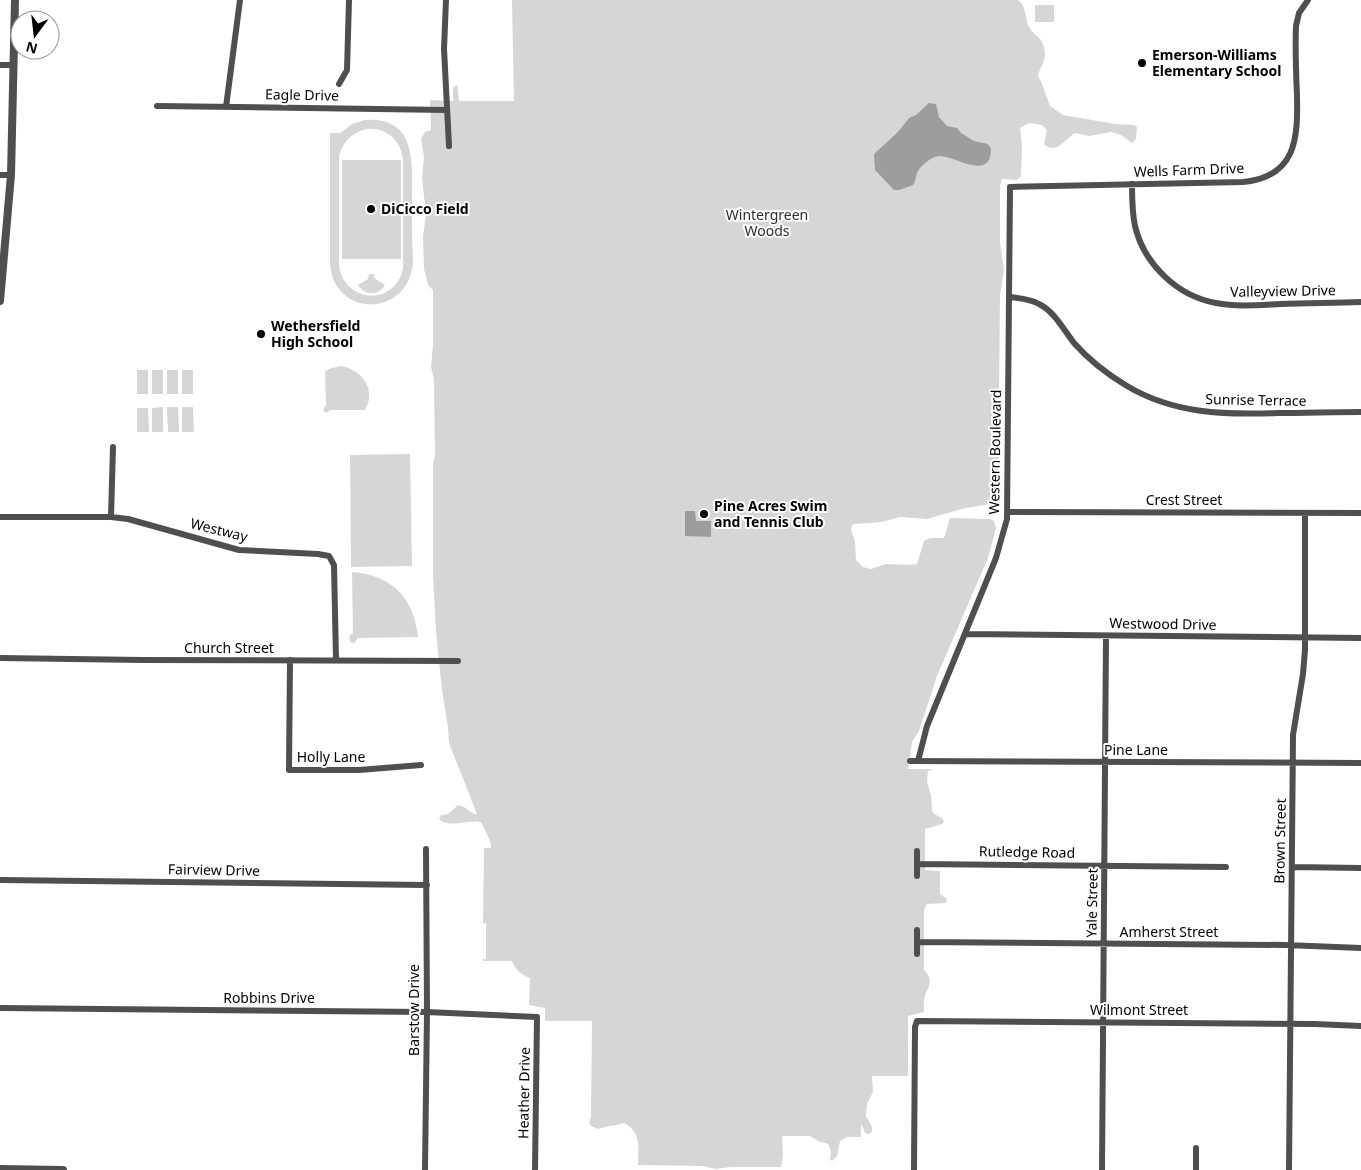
<svg xmlns="http://www.w3.org/2000/svg" width="1361" height="1170" viewBox="0 0 1361 1170" font-family="'Noto Sans',sans-serif">
	<style>
		.green { fill: #d6d6d6; fill-rule: evenodd }
		.water { fill: #9d9d9d }
		.lines { fill: none; stroke-linecap: round; stroke-linejoin: round }
		.minor { stroke: #4f4f4f; stroke-width: 6 }
		.tertiary { stroke: #4f4f4f; stroke-width: 8 }
		.poi-dot { fill: #000; stroke: #fff; stroke-width: 2 }
		.labels { text-anchor: middle; stroke-width: 4; stroke-linejoin: round; paint-order: stroke }
		.poi-label { font-size: 14px; font-weight: bold; fill: #000; stroke: #fff; text-anchor: start }
		.street-label { font-size: 14px; fill: #000; stroke: #fff }
		.park-label { font-size: 14px; fill: #2d2d2d; stroke: #fff }
	</style>
	<rect width="100%" height="100%" fill="#fff"/>
	<path class="green" d="M504,0H1018C1026,5 1025,16 1028,25C1034,38 1044,35 1045,54C1045,62 1039,69 1038,76L1042,84L1050,106L1063,115L1115,124L1134,125L1137,127L1136,139L1132,143L1121,135L1111,132L1089,136L1075,133C1066,138 1056,156 1044,144L1047,130L1042,125L1029,123L1020,128L1022,147L1021,177L1016,180L1002,179L1000,186V243L1004,269L1000,296L998,499L991,504L965,508L927,519L900,517L881,522L855,524L852,525L851,530L855,541L856,560L863,567L871,569L886,564L910,565L917,564L924,541L930,538H944L950,518L990,519L994,521L996,528L988,558L937,676L919,731L912,742L908,769H933L928,771L927,782L931,795L932,810L934,814L942,818L944,821L942,824L925,829V870L940,871V894L947,899L946,903L927,904L924,910V970C934,981 929,984 925,996C923,1001 924,1007 924,1012L908,1016V1076H872L873,1092L867,1104L866,1116L872,1127V1132L869,1134L865,1133L861,1123V1137H847L840,1141L837,1156L832,1161L830,1159L831,1150L828,1144L818,1141L810,1136H782L783,1156L781,1167H730L716,1169L703,1166L638,1165C638,1148 642,1132 624,1123C614,1126 607,1126 598,1129L591,1126L589,1123L591,1117L592,1021H545V1008L529,1005L530,978C522,976 514,968 512,961H483V959H486V923H483L484,848H491V843L481,822C468,819 449,829 439,819L441,815L448,814L458,805C468,807 470,814 477,814L449,743L448,727L442,690L436,632L433,576V462L435,456L434,380L431,367L433,345V290L428,285L424,269L423,237L426,214L422,178L424,157L421,139L425,132L431,130L430,100L453,101V88L457,85L459,101H514L512,0Z
		M1035,5H1054V22H1035Z
		M365,120C417,117 412,162 412,198C412,220 412,242 413,263C408,318 334,318 330,264V133H339V134L352,124ZM366,129C386,127 402,140 403,161V269C394,307 344,303 339,265V156C343,141 352,133 366,129Z
		M342,160H401V259H342Z
		M369,274H374V278L385,285C378,296 365,296 358,285L368,279Z
		M341,366C362,370 377,389 365,410H331L326,413L323,410L326,405L325,371L332,368Z
		M137,370H148V394H137Z
		M152,370H163V394H152Z
		M167,370H178V394H167Z
		M182,370H193V394H182Z
		M163,407V432H152V408Z
		M167,407H178L179,432H168Z
		M182,407H193L194,432H182Z
		M137,408H148L149,432H137Z
		M410,454L412,566L351,567L350,455Z
		M352,572C392,575 414,598 418,637L358,638L354,643L350,642L349,636L353,633Z"/>
	<path class="water" d="M929,103L936,104L939,117L947,126L957,128L961,133L974,141L988,144L991,149C991,182 955,156 940,156C934,156 927,161 923,165C914,173 918,177 913,185L899,190H894L875,170L874,154L898,132L909,118L916,115Z
		M685,511H695L696,521H711V537L685,536Z"/>
	<g class="lines">
		<path class="minor" d="M446,0L444,49L449,146
			M0,65H14
			M339,84L347,70L349,0
			M157,106L447,110
			M226,107L240,0
			M0,175H11
			M1132,184C1132,198 1132,212 1135,226C1144,264 1177,296 1216,303C1237,307 1259,305 1281,304C1308,303 1334,303 1361,302
			M1009,297C1019,298 1030,299 1039,304C1055,312 1063,329 1074,343C1089,360 1107,374 1127,386C1174,414 1225,415 1277,413C1305,413 1333,412 1361,412
			M1007,512L1361,513
			M0,517H111L128,519L239,550L318,554L329,556L334,565L336,660
			M111,517L113,447
			M965,634L1361,638
			M0,658L143,660L458,661
			M290,660L289,770H359L421,765
			M910,761L1361,763
			M918,761L927,726L996,558L1007,519L1010,187L1243,182C1296,177 1298,139 1297,96C1296,73 1295,49 1296,26L1299,13L1308,0
			M917,864L1226,867
			M1292,867L1361,868
			M917,876V851
			M0,880L427,885
			M917,942L1286,945L1361,948
			M917,954V930
			M0,1008L427,1012L537,1017L535,1170
			M425,1170L427,1012L426,849
			M914,1170L915,1027L917,1021L1315,1024L1361,1026
			M1102,1170L1106,636
			M1196,1170V1148
			M1289,1170L1293,735L1303,674L1305,650V513"/>
		<path class="tertiary" d="M0,301L11,175L15,0
			M0,1169L63,1170"/>
	</g>
	<g class="poi-dot">
		<circle cx="1142" cy="63" r="5"/>
		<circle cx="371" cy="209" r="5"/>
		<circle cx="261" cy="334" r="5"/>
		<circle cx="704" cy="514" r="5"/>
	</g>
	<g class="labels">
		<g class="poi-label">
			<text x="1152" y="60">Emerson-Williams<tspan x="1152" dy="16">Elementary School</tspan></text>
			<text x="381" y="214">DiCicco Field</text>
			<text x="271" y="331">Wethersfield<tspan x="271" dy="16">High School</tspan></text>
			<text x="714" y="511">Pine Acres Swim<tspan x="714" dy="16">and Tennis Club</tspan></text>
		</g>
		<g class="street-label">
			<text transform="translate(302 95) rotate(1)" y="5">Eagle Drive</text>
			<text transform="translate(1189 170) rotate(-2)" y="5">Wells Farm Drive</text>
			<text transform="translate(1283 291) rotate(-1)" y="5">Valleyview Drive</text>
			<text transform="translate(1256 400) rotate(1)" y="5">Sunrise Terrace</text>
			<text transform="translate(995 452) rotate(-89)" y="5">Western Boulevard</text>
			<text x="1184" y="505">Crest Street</text>
			<text transform="translate(219 530) rotate(14)" y="5">Westway</text>
			<text transform="translate(1163 624) rotate(1)" y="5">Westwood Drive</text>
			<text x="229" y="653">Church Street</text>
			<text x="1136" y="755">Pine Lane</text>
			<text x="331" y="762">Holly Lane</text>
			<text transform="translate(1280 841) rotate(-89)" y="5">Brown Street</text>
			<text transform="translate(1027 852) rotate(1)" y="5">Rutledge Road</text>
			<text transform="translate(214 870) rotate(1)" y="5">Fairview Drive</text>
			<text transform="translate(1092 903) rotate(-89)" y="5">Yale Street</text>
			<text x="1169" y="937">Amherst Street</text>
			<text x="269" y="1003">Robbins Drive</text>
			<text transform="translate(414 1010) rotate(-90)" y="5">Barstow Drive</text>
			<text x="1139" y="1015">Wilmont Street</text>
			<text transform="translate(524 1093) rotate(-89)" y="5">Heather Drive</text>
		</g>
		<g class="park-label">
			<text x="767" y="220">Wintergreen<tspan x="767" dy="16">Woods</tspan></text>
		</g>
	</g>
	<g transform="translate(35 35) rotate(195)"><circle r="24" fill="#ffffff" stroke="#999999"/>
	<path d="M0-4L9 19L0 12L-9 19Z" fill="#000000"/>
	<text y="-8" font-size="14" font-weight="bold" text-anchor="middle" fill="#000000">N</text>
	</g>
</svg>
